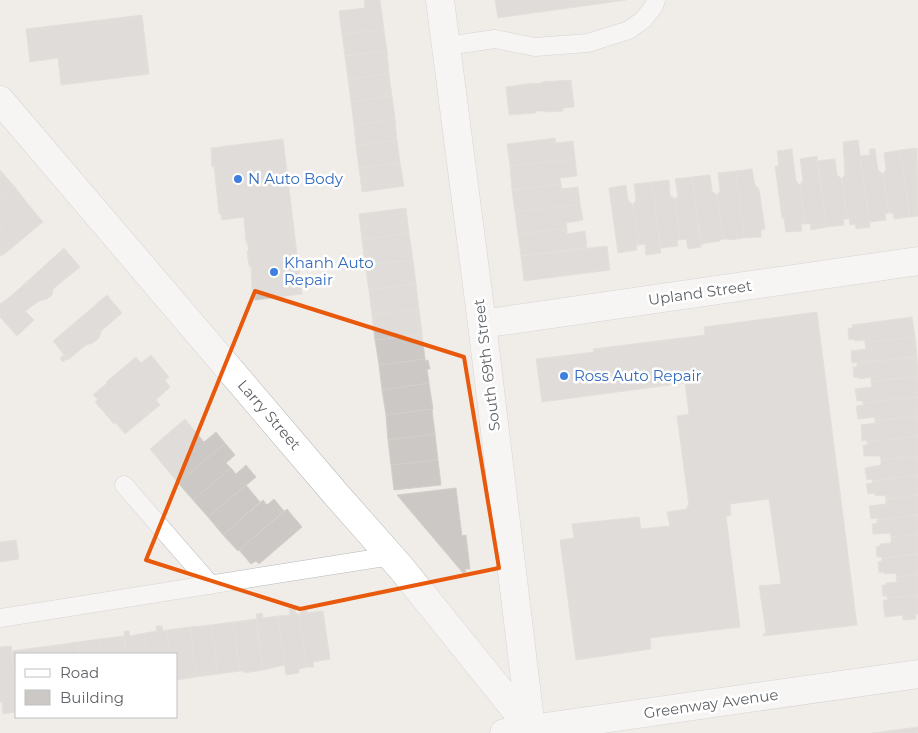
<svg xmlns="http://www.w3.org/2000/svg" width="918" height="733" viewBox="0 0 918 733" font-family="Montserrat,sans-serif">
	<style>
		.building { fill: #cbc8c5; stroke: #d4cfc8 }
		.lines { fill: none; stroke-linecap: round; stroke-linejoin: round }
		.service-casing { stroke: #b5b8bb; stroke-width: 19 }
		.minor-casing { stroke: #b5b8bb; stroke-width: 29 }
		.service { stroke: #fff; stroke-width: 18 }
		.minor { stroke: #fff; stroke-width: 28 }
		.marked { fill: none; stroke: #e8590c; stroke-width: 4; stroke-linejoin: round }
		.shop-dot { fill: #3f7fe0; stroke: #fff; stroke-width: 2 }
		.labels { text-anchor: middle; stroke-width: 5; stroke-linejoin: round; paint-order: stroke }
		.shop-label { font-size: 15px; fill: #366cbe; stroke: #fff; text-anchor: start }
		.street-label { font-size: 15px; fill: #606367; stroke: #fff }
	</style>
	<rect width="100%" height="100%" fill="#f0ede9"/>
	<path class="building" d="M364,0H380L384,30L342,34L339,11L365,8Z
		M495,0H626L498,18Z
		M142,15L149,74L61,85L58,58L30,62L26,29Z
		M384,30L387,51L345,56L342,34Z
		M387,51L389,74L348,79L345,56Z
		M389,74L392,96L351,102L348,79Z
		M571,80L574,107L563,108V111L545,112V111H536V113L509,115L506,87L533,83V84L542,83V82Z
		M392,96L395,119L354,125L351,102Z
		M395,119L397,140L356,146L354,125Z
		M555,138L556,143L573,141L575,159L510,166L507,144Z
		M283,139L302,294L255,300L254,289L252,290L251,266H249L247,251H249L247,242H246L244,217L222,220L221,214H219L214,166L212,167L211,148Z
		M397,140L400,163L359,168L356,146Z
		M858,140L870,227L856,229L855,224L850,225L849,218L847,219L842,179L845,174L843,142Z
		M917,148L918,216L910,217L900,150Z
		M792,149L796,181L800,185L805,224H801L802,231L786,232L784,218H782L775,166H779L777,151Z
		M869,149H875L878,170L883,174L889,213L885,214L886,220L869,222L860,156L870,155Z
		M900,150L910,217L894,219L893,213H889L883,174L886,169L884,153Z
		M817,156L827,227L811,230L810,223L805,224L800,185L803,180L800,159Z
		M575,159L577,176L560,178L561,184L512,190L510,166Z
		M835,159L837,175L842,179L847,219H843L844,225L827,227L817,161Z
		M400,163L404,186L362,192L359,168Z
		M752,169L755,185L759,189L765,229L761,230V237L744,238L736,171Z
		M0,170L14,186L0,198Z
		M736,171L744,238L729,240L728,239H723L717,195L720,191L718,173Z
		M710,175L712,191L717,195L723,239L720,240V241L701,244L692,177Z
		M692,177L701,247L688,249L686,239L680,240L675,199L678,196L675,179Z
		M669,180L670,196L675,199L680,240H677L678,246L660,248L652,182Z
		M652,182L661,253L646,255L645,244L639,245L633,205L636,200L634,184Z
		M561,184L562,189L578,187L580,204L515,212L512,190Z
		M626,185L628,200L633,205L639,245H636L637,250L618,253L609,188Z
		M14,186L28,204L0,227V198Z
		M28,204L43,222L2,256L0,255V227Z
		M580,204L583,220L566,223L567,228L518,234L515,212Z
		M406,208L409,233L362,240L359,214Z
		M567,228V234L585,231L587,248L521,256L518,234Z
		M409,233L413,260L365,265L362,240Z
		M607,246L610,270L524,281L521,256Z
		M64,248L80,267L53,289L52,295L47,299L39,301L25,311L34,320L17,336L0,317V304L11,296Z
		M413,260L416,284L369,290L365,265Z
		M416,284L419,309L372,315L369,290Z
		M107,295L122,313L101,331L99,338L93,343L86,345L68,360L67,359L63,362L60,358L64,355L53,341Z
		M419,309L422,334L375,340L372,315Z
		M817,312L857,625L764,636L763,634L766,633L759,586L781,584L769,499L730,504L731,515L726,516L740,627L650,638L651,649L576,660L560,540L574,538L572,524L639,517L641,529L670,526L667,512L687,509V506H689L677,416L689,414L685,383L542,402L536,359L594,352L593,349L705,335L704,327Z
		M912,317L915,337L865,343V340L854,341V339L849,340L848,328H853L852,325Z
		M422,334L425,359L379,365L375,340Z
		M915,337L917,357L852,363L851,351L866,349L865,343Z
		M151,355L169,377L165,380L170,387L156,400L160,405L125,434L116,423L114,424L95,402L98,400L93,395L107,383L106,382L136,357L141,363Z
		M917,357L918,376L871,382V377L859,379V377L854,378L853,367H857V363Z
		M425,359L426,361L428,360L430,369H427L429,383L382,390L379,365Z
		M918,376V397L863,403L862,401H857L855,389L872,387L871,382Z
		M429,383L433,409L386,415L382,390Z
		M918,397V416L875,421V417L858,419L856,406L863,405V403Z
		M432,409L435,434L388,440L386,415Z
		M918,416V436L867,442V440L862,441L861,425L875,423V421Z
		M185,419L199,436L164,466L150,449Z
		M216,432L225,443L178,483L164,466L199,436L204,442Z
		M435,434L438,460L391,465L388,440Z
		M918,436V456L881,460L880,456H864L863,445H868L867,442Z
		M225,443L235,455L226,463L231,468L193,500L178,483Z
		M918,456V475L872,481V479L867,480L865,468L881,465V460Z
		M438,460L441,485L394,490L391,465Z
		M246,465L256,477L208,517L193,500L231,468L236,474Z
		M918,475V495L886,499L885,495L875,496V493L868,494L866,484L873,483L872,481Z
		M246,485L260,502L223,535L208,517Z
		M456,488L462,536L466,535L470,569H465L466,572L463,573L397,495Z
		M918,495V515L877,520V518L871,519L869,506L886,504V499Z
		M274,499L284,511L238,551L223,535L263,500L267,505Z
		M287,509L302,527L259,564L256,561L251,564L239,550Z
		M918,515V534L891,537L890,533L873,534L872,524L877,523V520Z
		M918,534V554L882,558V557H877L876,547L880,546V544L891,543V537Z
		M16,540L19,559L0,562V542Z
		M918,554V574L896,577V573L884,574V572L879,573L878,562L882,561V558Z
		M918,574V595L887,598V596H883L882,585H886V583L897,582L896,577Z
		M918,595V614H915L916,619L903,620V615L885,617L883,600H888L887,598Z
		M307,607V613L323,611L330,659L313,662L314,667H307L299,614L301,613V608Z
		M289,609H295L296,614H299L307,667L299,669V673L286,675L278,616L290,615Z
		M262,613L263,618L278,616L285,665L263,670L256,614Z
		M256,619L263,670L244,673V671H240L233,622Z
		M233,622L240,671L218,674L211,625Z
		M211,625L218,674L196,677L190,627Z
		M156,626H162L163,631L167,630L170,654H147L145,633L157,631Z
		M190,627L196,677L176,680V654H170L167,630Z
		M124,631H129L130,636L145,633L147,654H126Z
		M124,636L126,654H102L100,639Z
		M100,639L102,654H80L78,642Z
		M78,642L80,654H58L57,645Z
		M57,645L58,654H35L34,648Z
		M11,646L16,686V712L3,714L2,702H0V647Z
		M34,648L35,654H16V686L11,651Z
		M918,727V733H872Z"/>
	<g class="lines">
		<g class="service-casing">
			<path id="service" d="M446,46L495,39L535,47L588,43L629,30L643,20L654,6L656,0
				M124,485L211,585
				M0,618L391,556"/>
		</g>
		<g class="minor-casing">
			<path id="minor" d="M440,0L482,324L531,729
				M0,100L334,492L402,569L534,733
				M482,324L918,261
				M504,733L918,674"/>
		</g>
		<use href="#service" class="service"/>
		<use href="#minor" class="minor"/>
	</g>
	<path d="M0 0H918V733H0ZM255,291L464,357L499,568L300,609L146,560Z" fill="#f0ede9" fill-opacity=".55" fill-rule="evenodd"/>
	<path class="marked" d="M255,291L464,357L499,568L300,609L146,560Z"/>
	<g class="shop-dot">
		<circle cx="238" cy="179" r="5"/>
		<circle cx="274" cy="272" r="5"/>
		<circle cx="564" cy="376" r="5"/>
	</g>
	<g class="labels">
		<g class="shop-label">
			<text x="248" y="184">N Auto Body</text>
			<text x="284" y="268">Khanh Auto<tspan x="284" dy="17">Repair</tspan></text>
			<text x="574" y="381">Ross Auto Repair</text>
		</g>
		<g class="street-label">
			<text transform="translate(700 293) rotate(-8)" y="5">Upland Street</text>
			<text transform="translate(487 365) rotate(-97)" y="5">South 69th Street</text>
			<text transform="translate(269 415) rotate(49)" y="5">Larry Street</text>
			<text transform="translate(711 704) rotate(-8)" y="5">Greenway Avenue</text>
		</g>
	</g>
	<rect x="15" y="653" width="162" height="65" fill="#ffffff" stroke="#bfc1c2"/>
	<rect x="25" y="669" width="25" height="8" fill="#ffffff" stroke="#bfc1c2"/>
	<text x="60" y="678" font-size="15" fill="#606367">Road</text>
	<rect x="25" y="690" width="25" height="15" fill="#cbc8c5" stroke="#bfc1c2"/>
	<text x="60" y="703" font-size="15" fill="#606367">Building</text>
</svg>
